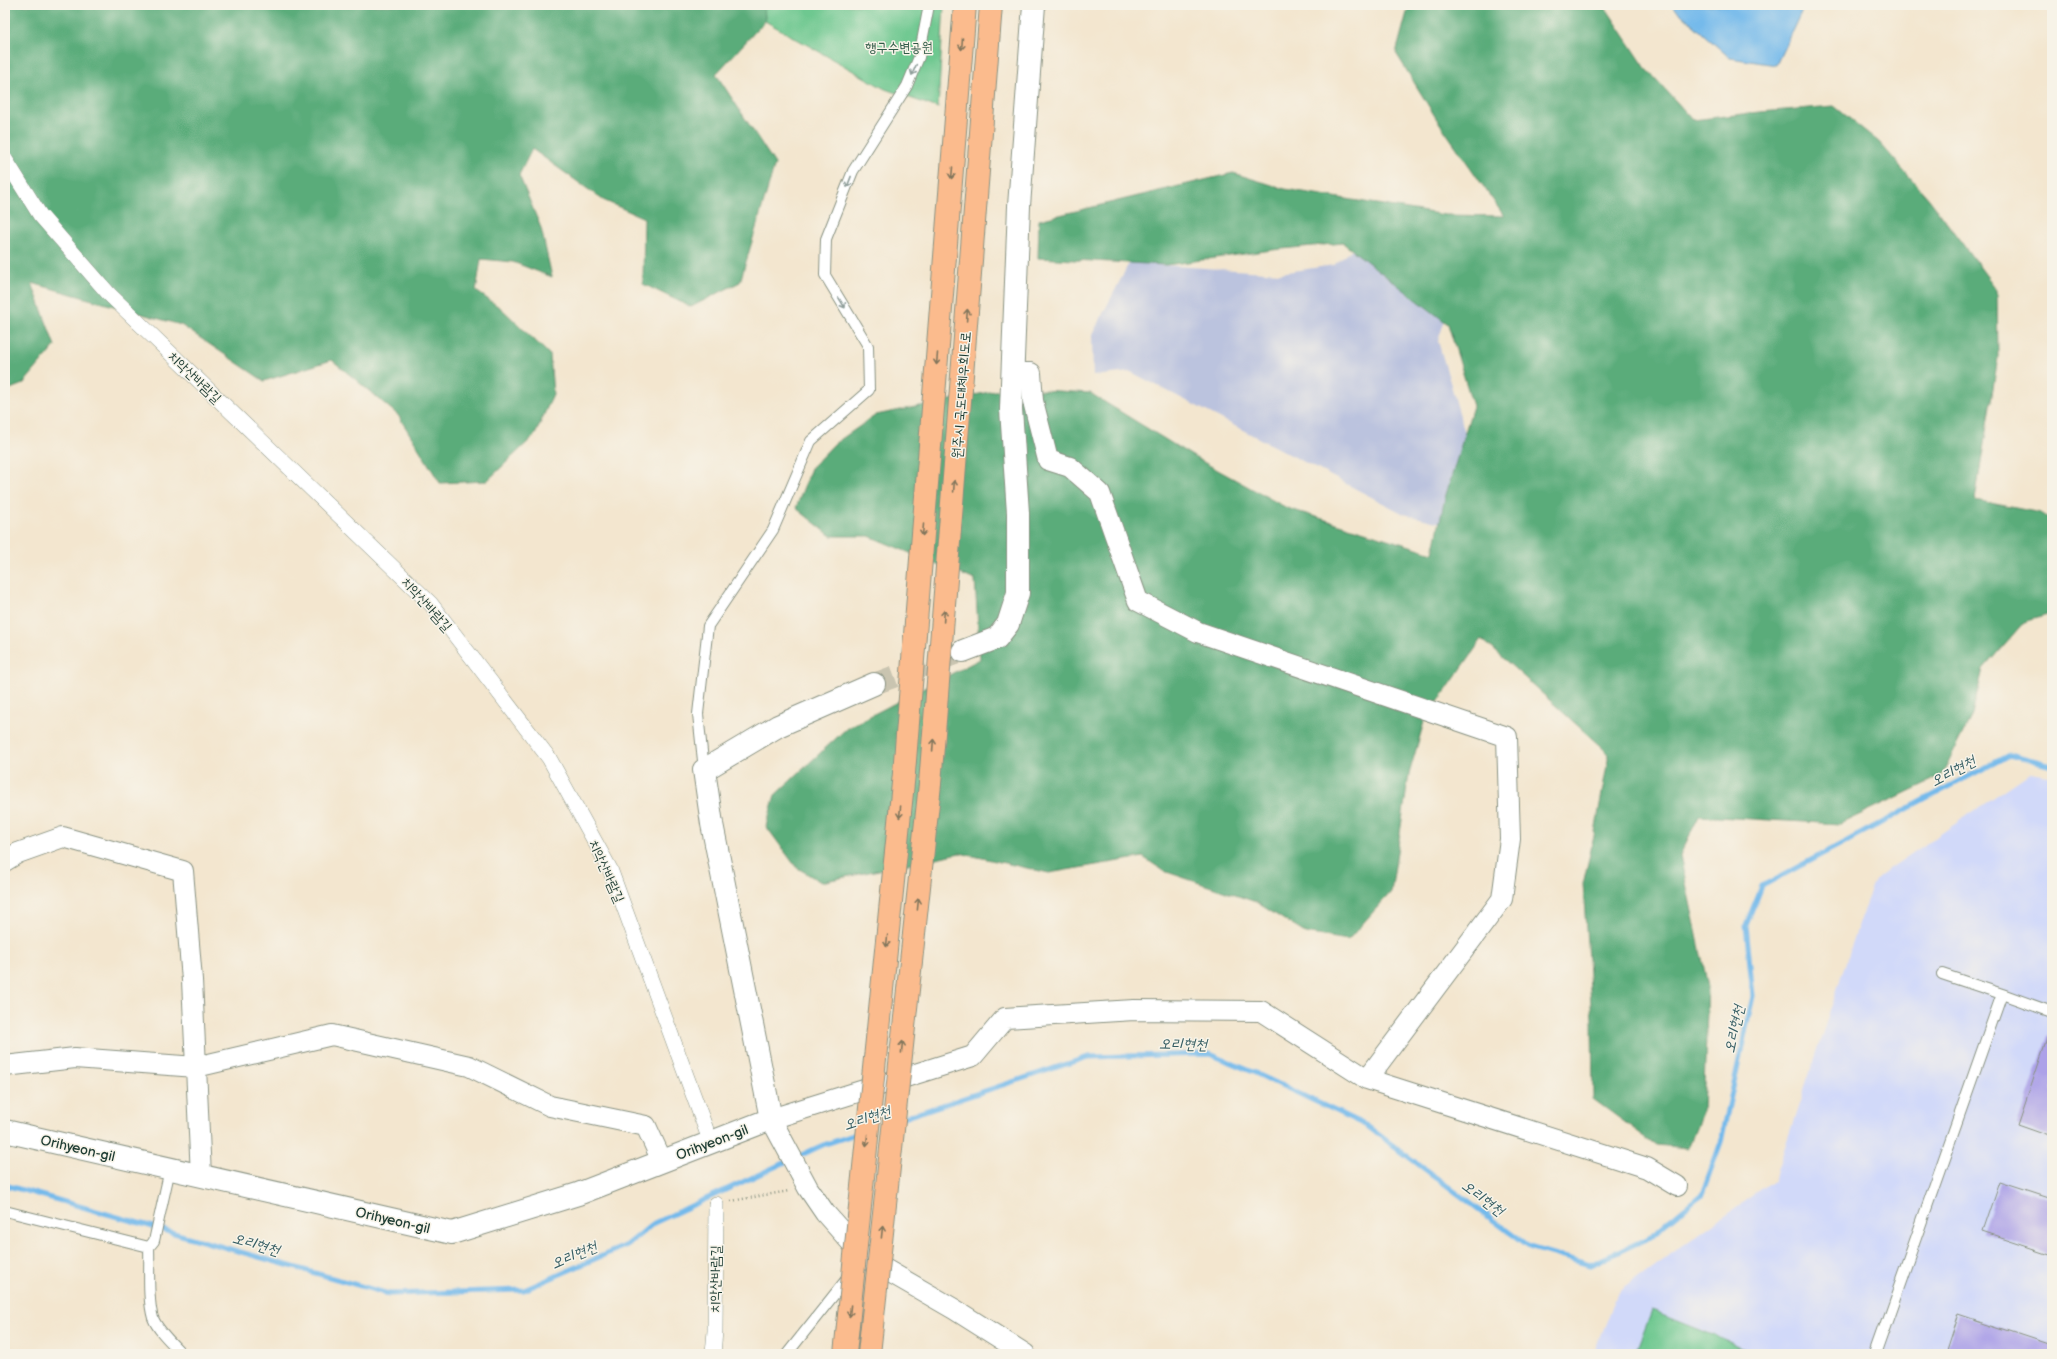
<svg xmlns="http://www.w3.org/2000/svg" width="2057" height="1359" viewBox="0 0 2057 1359" font-family="'Balsamiq Sans','Poor Story',sans-serif">
	<style>
		.built { fill: #d1d9f9 }
		.industrial { fill: #bbc3de }
		.green { fill: #6ec890; stroke: #468262 }
		.forest { fill: #5aac7a; stroke: #3c7457 }
		.water { fill: #74baeb; stroke: #4a7c90 }
		.lines { fill: none; stroke-linecap: round; stroke-linejoin: round }
		.stream { stroke: #74baeb; stroke-width: 5 }
		.building { fill: #aca1e8 }
		.tertiary-tunnel { stroke: #c9c4b0; stroke-width: 22; stroke-dasharray: 22 11; stroke-linecap: butt }
		.service-casing { stroke: #899282; stroke-width: 12 }
		.pedestrian-casing { stroke: #899282; stroke-width: 16 }
		.minor-casing { stroke: #899282; stroke-width: 22 }
		.tertiary-casing { stroke: #899282; stroke-width: 24 }
		.trunk-casing { stroke: #899282; stroke-width: 24 }
		.path { stroke: #899282; stroke-width: 2.5; stroke-dasharray: 1 3; stroke-linecap: butt }
		.service { stroke: #fff; stroke-width: 10 }
		.pedestrian { stroke: #fff; stroke-width: 15 }
		.minor { stroke: #fff; stroke-width: 20 }
		.tertiary { stroke: #fff; stroke-width: 22 }
		.trunk { stroke: #fbbb8d; stroke-width: 22 }
		.trunk-bridge-casing { stroke: #899282; stroke-width: 24; stroke-linecap: butt }
		.trunk-bridge { stroke: #fbbb8d; stroke-width: 22 }
		.oneway { stroke: #82765c }
		.oneway2 { stroke: #8f9e9a }
		.labels { text-anchor: middle; stroke-width: 3; stroke-linejoin: round; paint-order: stroke }
		.park-label { font-size: 14px; fill: #2f5946; stroke: #f7f3e8 }
		.street-label { font-size: 14px; fill: #1f3d34; stroke: #f7f3e8 }
		.water-label { font-size: 15px; font-style: italic; fill: #345c62; stroke: #f7f3e8 }
	</style>
	<rect width="100%" height="100%" fill="#f7f3e8"/>
	<filter id="ink" filterUnits="userSpaceOnUse"><feTurbulence type="fractalNoise" baseFrequency=".025" numOctaves="2"/><feDisplacementMap in="SourceGraphic" scale="8" xChannelSelector="R" yChannelSelector="G"/><feConvolveMatrix kernelMatrix="1 2 1 2 8 2 1 2 1" color-interpolation-filters="sRGB"/></filter>
	<filter id="wash" filterUnits="userSpaceOnUse"><feTurbulence type="fractalNoise" baseFrequency=".012" numOctaves="4" result="noise"/><feDisplacementMap in="SourceGraphic" scale="16" xChannelSelector="R" yChannelSelector="G"/><feGaussianBlur stdDeviation="0.9" result="paint"/><feColorMatrix in="noise" values="0 0 0 0 0 0 0 0 0 0 0 0 0 0 0 0 0 1.4 0 .05"/><feComposite in="paint" operator="in"/></filter>
	<g filter="url(#wash)">
		<rect width="100%" height="100%" fill="#f3e6cf"/>
		<path class="built" d="M2031,772L2052,776V1354H1594L1618,1292L1774,1180L1866,902L1876,878Z"/>
		<path class="industrial" d="M1372,234L1450,304L1438,341L1477,474L1453,526L1404,514L1131,372L1093,376L1092,335L1129,263L1280,273L1334,265Z"/>
		<path class="green" d="M764,5H944L938,108L885,89L765,21Z
			M1652,1311L1759,1354H1635Z"/>
		<path class="forest" d="M5,5H764L765,21L716,74L775,164L740,282L691,307L643,284L644,218L603,200L532,149L519,175L541,228L552,277L513,262L481,259L476,291L502,309L550,355L553,394L535,435L487,481L440,483L398,415L332,360L264,381L181,325L32,283L55,346L23,384L5,391Z
			M1409,5H1604L1645,67L1693,120L1760,112L1834,106L1879,142L1929,199L1997,290L1998,357L1975,500L2041,513L2052,520V614L2024,622L1983,669L1972,715L1941,776L1840,824L1699,816L1680,855L1708,987L1703,1111L1688,1148L1656,1145L1593,1099L1592,1020L1583,884L1595,832L1609,754L1482,639L1424,722L1409,774L1391,892L1348,940L1305,933L1256,902L1164,871L1143,857L1049,873L960,853L821,882L796,867L766,826L775,795L847,728L980,659L975,580L869,536H831L796,508L811,468L834,444L876,415L1009,388L1090,393L1194,457L1287,508L1433,553L1445,498L1473,406L1448,324L1343,243L1272,250L1166,265L1038,258L1039,220L1233,173L1285,189L1445,215L1504,216L1436,118L1396,53Z"/>
		<path class="water" d="M1671,5H1804V6L1776,65L1730,58Z"/>
		<g class="lines">
			<path class="stream" d="M900,1119L1088,1057L1210,1054L1253,1072L1367,1126L1529,1247L1590,1265L1648,1238L1702,1194L1721,1142L1753,996L1746,925L1762,886L2009,755L2052,766
				M797,1157L823,1145L862,1132
				M5,1185L389,1294L524,1290L627,1245L654,1223L790,1160"/>
		</g>
		<g id="blocks">
			<path class="building" d="M2049,1033L2052,1035V1137L2018,1125Z
				M2000,1182L2052,1199V1255L1983,1232Z
				M1958,1314L2052,1345V1354H1945Z"/>
		</g>
	</g>
	<g filter="url(#ink)">
		<use href="#blocks" fill-opacity="0" stroke="#899282" stroke-width="1"/>
		<g class="lines">
			<path class="tertiary-tunnel" d="M874,684L963,651"/>
			<g class="service-casing">
				<path id="service" d="M704,770L698,714L708,626L773,530L811,441L869,390L868,346L825,275L826,239L853,171L907,86L919,57L929,5
					M1942,974L2002,994
					M170,1169L154,1241L149,1247C150,1268 147,1298 153,1318C158,1331 173,1344 182,1354
					M5,1211L149,1247
					M787,1354L849,1276
					M1875,1354L2002,994L2052,1012"/>
			</g>
			<g class="pedestrian-casing">
				<path id="pedestrian" d="M5,159L40,215L109,294L431,604L549,758L610,869L711,1143
					M713,1354L715,1331L716,1204"/>
			</g>
			<g class="minor-casing">
				<path id="minor" d="M1012,373H1031L1033,401L1048,460L1070,467L1100,493L1138,601L1198,632L1507,737L1510,839L1502,899L1367,1079
					M5,861L18,853L63,837L183,871L192,980L201,1176
					M5,1066L75,1058L196,1067L332,1035L469,1066L550,1106L646,1126L662,1161
					M1025,1354L954,1309L864,1257L825,1213L808,1188L771,1119L973,1056L1005,1018L1134,1010L1261,1011L1367,1079L1647,1168L1677,1186"/>
			</g>
			<g class="tertiary-casing">
				<path id="tertiary" d="M963,651L997,638L1008,624L1018,593V513L1011,409L1019,206L1034,5
					M5,1131L452,1233L578,1194L771,1119L712,824L704,770L778,726L874,684"/>
			</g>
			<g class="trunk-casing">
				<path id="trunk" d="M904,773L965,5
					M930,784L991,5"/>
			</g>
			<path class="path" d="M731,1201L789,1191"/>
			<use href="#service" class="service"/>
			<use href="#pedestrian" class="pedestrian"/>
			<use href="#minor" class="minor"/>
			<use href="#tertiary" class="tertiary"/>
			<use href="#trunk" class="trunk"/>
			<g class="trunk-bridge-casing">
				<path id="trunk-bridge" d="M845,1354L904,773
					M869,1354L930,784"/>
			</g>
			<use href="#trunk-bridge" class="trunk-bridge"/>
		</g>
		<defs><path id="oneway-shaft" d="M-6 0H5M1.5-3L5.5 0L1.5 3" fill="none" stroke-width="1.6" stroke-linecap="round" stroke-linejoin="round"/></defs>
		<g class="oneway">
			<use href="#oneway-shaft" transform="translate(962 44) rotate(95)"/>
			<use href="#oneway-shaft" transform="translate(952 173) rotate(95)"/>
			<use href="#oneway-shaft" transform="translate(967 315) rotate(-86)"/>
			<use href="#oneway-shaft" transform="translate(937 359) rotate(95)"/>
			<use href="#oneway-shaft" transform="translate(954 486) rotate(-86)"/>
			<use href="#oneway-shaft" transform="translate(923 530) rotate(95)"/>
			<use href="#oneway-shaft" transform="translate(944 616) rotate(-86)"/>
			<use href="#oneway-shaft" transform="translate(933 745) rotate(-86)"/>
			<use href="#oneway-shaft" transform="translate(900 812) rotate(96)"/>
			<use href="#oneway-shaft" transform="translate(918 904) rotate(-84)"/>
			<use href="#oneway-shaft" transform="translate(887 941) rotate(96)"/>
			<use href="#oneway-shaft" transform="translate(902 1047) rotate(-84)"/>
			<use href="#oneway-shaft" transform="translate(867 1140) rotate(96)"/>
			<use href="#oneway-shaft" transform="translate(882 1232) rotate(-84)"/>
			<use href="#oneway-shaft" transform="translate(850 1311) rotate(96)"/>
		</g>
		<g class="oneway2">
			<use href="#oneway-shaft" transform="translate(914 70) rotate(113)"/>
			<use href="#oneway-shaft" transform="translate(849 182) rotate(111)"/>
			<use href="#oneway-shaft" transform="translate(842 303) rotate(58)"/>
		</g>
	</g>
	<g class="labels">
		<g class="park-label">
			<text x="899" y="52">행구수변공원</text>
		</g>
		<g class="street-label">
			<text transform="translate(195 377) rotate(44)" y="5">치악산바람길</text>
			<text transform="translate(961 395) rotate(-86)" y="5">원주시 국도대체우회도로</text>
			<text transform="translate(427 604) rotate(48)" y="5">치악산바람길</text>
			<text transform="translate(607 871) rotate(66)" y="5">치악산바람길</text>
			<text transform="translate(712 1142) rotate(-21)" y="5">Orihyeon-gil</text>
			<text transform="translate(78 1148) rotate(13)" y="5">Orihyeon-gil</text>
			<text transform="translate(393 1220) rotate(13)" y="5">Orihyeon-gil</text>
			<text transform="translate(715 1279) rotate(-89)" y="5">치악산바람길</text>
		</g>
		<g class="water-label">
			<text transform="translate(1953 771) rotate(-28)" y="5">오리현천</text>
			<text transform="translate(1734 1029) rotate(-78)" y="5">오리현천</text>
			<text transform="translate(1183 1044) rotate(1)" y="5">오리현천</text>
			<text transform="translate(867 1118) rotate(-18)" y="5">오리현천</text>
			<text transform="translate(1483 1198) rotate(37)" y="5">오리현천</text>
			<text transform="translate(256 1244) rotate(16)" y="5">오리현천</text>
			<text transform="translate(574 1255) rotate(-23)" y="5">오리현천</text>
		</g>
	</g>
	<rect width="2057" height="1359" fill="none" stroke="#f7f3e8" stroke-width="20"/>
</svg>
